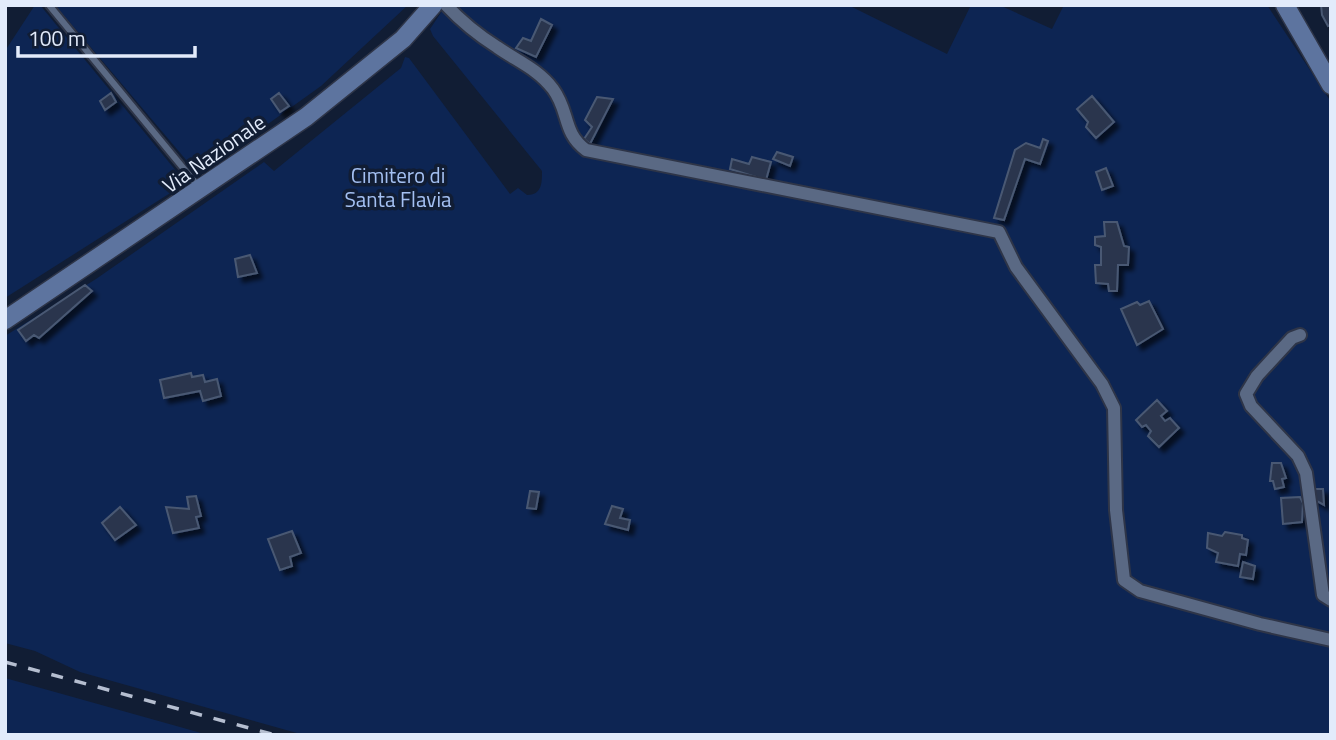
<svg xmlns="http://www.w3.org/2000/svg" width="1336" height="740" viewBox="0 0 1336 740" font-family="'Titillium Web',sans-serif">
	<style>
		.green { fill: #0d2553 }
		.building { fill: #29364e; stroke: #4a5973; stroke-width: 2; filter: url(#shadow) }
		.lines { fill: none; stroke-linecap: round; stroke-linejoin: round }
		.service-casing { stroke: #2e3548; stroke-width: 10 }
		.minor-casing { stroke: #2e3548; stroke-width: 16 }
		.secondary-casing { stroke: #2e3548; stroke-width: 21 }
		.service { stroke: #5a6984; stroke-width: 6 }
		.minor { stroke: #5a6984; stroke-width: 12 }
		.secondary { stroke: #5d749f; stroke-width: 18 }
		.rail { stroke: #b5bed0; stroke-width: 3.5; stroke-dasharray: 12 12; stroke-linecap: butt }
		.labels { text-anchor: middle; stroke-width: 7; stroke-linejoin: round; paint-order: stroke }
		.street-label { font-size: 21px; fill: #e2ebfb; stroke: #111d34 }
		.park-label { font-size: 21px; fill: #a4c0f2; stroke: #111d34 }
	</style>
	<defs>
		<filter id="shadow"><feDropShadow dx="5" dy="5" stdDeviation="2" flood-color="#0009"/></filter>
	</defs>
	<rect width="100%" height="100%" fill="#111d34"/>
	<path class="green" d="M35,5H40L186,183L5,298V51Z
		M55,5H408L321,86L198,174Z
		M446,5H848L947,54L971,5H999L1052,29L1064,5H1267L1331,102V735H304L80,672L35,651L5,643V336L96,279L264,162L274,171L401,68L405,57L409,58L510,194L518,188L527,195C542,195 542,183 542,171L433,36L430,29Z
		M5,678L180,727L208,735H5Z"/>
	<path class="building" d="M1321,5H1331V25L1328,26L1322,15Z
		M541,19L552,25L536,57L516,48L523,38L531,41Z
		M111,93L116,102L105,110L100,101Z
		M279,93L289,106L280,112L271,99Z
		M1092,96L1114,122L1096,138L1086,127L1088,122L1077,109Z
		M597,97L613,99L590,144L584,139L592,127L585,120Z
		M1043,139L1048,141L1040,164L1025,159L1004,220L994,218L1015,150L1026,143L1040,148Z
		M777,152L793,157L790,166L773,159Z
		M752,157L771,162L766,180L730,169L732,159L749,164Z
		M1106,168L1113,186L1102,190L1096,172Z
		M1104,222H1117L1124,246L1129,247L1128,265H1118L1117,291H1109L1108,284L1096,283L1095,265H1101V247L1095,245V237L1105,236Z
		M250,255L257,273L238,277L235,259Z
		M85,285L92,291L39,338L34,335L26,341L18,330Z
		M1149,301L1163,329L1137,345L1121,309L1137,302L1140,305Z
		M191,373L192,377L203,375L205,382L217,379L221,396L203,401L200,391L164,398L160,380Z
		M1157,400L1167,411L1161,416L1165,421L1170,418L1179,428L1159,447L1148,436L1151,431L1146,425L1142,427L1136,420Z
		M1272,463H1281L1286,478L1282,479L1284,487L1275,489L1273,481H1270Z
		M1311,489H1323L1324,505L1311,498Z
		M530,491L539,492L536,509L527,508Z
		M196,496L201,516L196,517L199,528L173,533L166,507L189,509L187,497Z
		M1300,497L1303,503L1302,522L1283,524L1281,498Z
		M612,506L623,509L620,518L630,520L628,530L605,524Z
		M120,507L136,525L115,540L102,523Z
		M292,531L301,553L290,557L292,566L280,570L268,539Z
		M1225,532L1242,535V538L1248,540L1246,555L1240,554L1238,566L1216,562L1218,553L1207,548L1208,533L1222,536Z
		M1243,562L1255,566L1253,579L1240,577Z"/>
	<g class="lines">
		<g class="service-casing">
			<path id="service" d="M49,5L198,186"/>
		</g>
		<g class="minor-casing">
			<path id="minor" d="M446,5C461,21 478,35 497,47C517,61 538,69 553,89C570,112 562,132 586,150L999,232L1016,267L1102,384L1114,408L1116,510L1124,580L1140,591L1260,624L1331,640
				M1300,335L1292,338L1257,376L1246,394L1251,406L1298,456L1306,473L1323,595L1331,600"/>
		</g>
		<g class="secondary-casing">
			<path id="secondary" d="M1285,5L1331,85
				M5,320L306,117L403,39L433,5"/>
		</g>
		<use href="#service" class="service"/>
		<use href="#minor" class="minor"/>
		<use href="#secondary" class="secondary"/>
		<path class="rail" d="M5,662L275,735"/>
	</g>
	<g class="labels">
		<g class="street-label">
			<text transform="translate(214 154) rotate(-35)" y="7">Via Nazionale</text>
		</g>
		<g class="park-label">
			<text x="398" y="183">Cimitero di<tspan x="398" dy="24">Santa Flavia</tspan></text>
		</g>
	</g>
	<rect width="1336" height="740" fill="none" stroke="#e2ebfb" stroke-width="14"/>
	<path d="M18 46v10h177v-10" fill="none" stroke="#e2ebfb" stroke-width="3.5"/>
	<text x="28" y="46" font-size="21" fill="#e2ebfb" stroke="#111d34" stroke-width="5" paint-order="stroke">100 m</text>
</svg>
